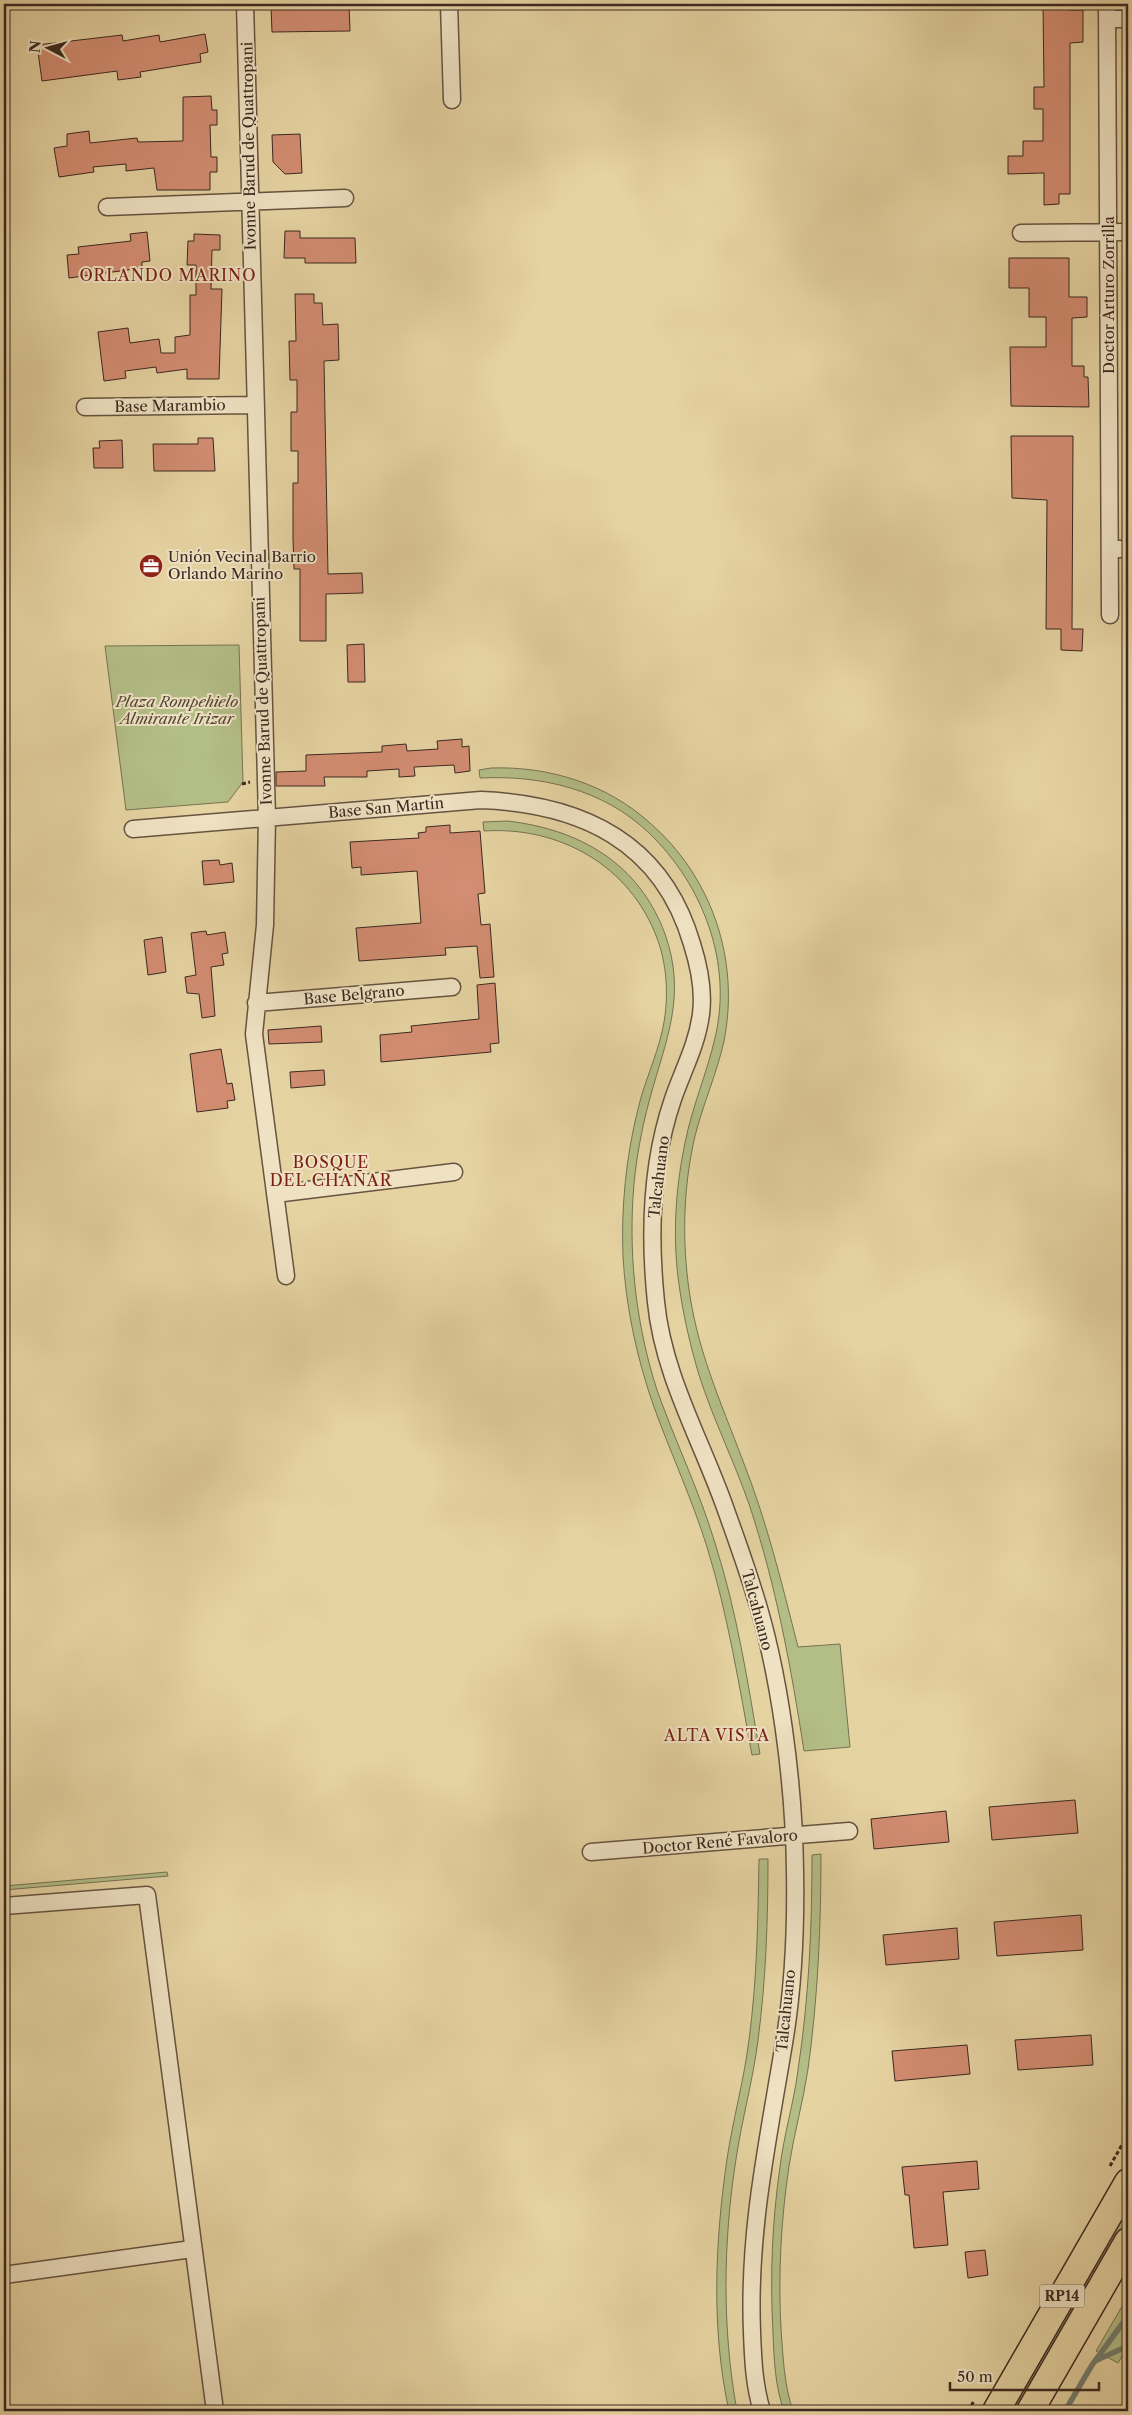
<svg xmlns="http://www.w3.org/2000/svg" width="1132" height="2415" viewBox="0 0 1132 2415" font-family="'Libre Caslon Text',serif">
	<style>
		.green { fill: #b3bd86; stroke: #777254 }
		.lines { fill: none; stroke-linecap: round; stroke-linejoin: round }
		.stream { stroke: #727e70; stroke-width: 5.5 }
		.building { fill: #d38d72; stroke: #3b2821 }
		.street-casing { stroke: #665341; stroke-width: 19 }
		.primary-casing { stroke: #3b2821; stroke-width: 29 }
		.path { stroke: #3b2821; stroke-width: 3; stroke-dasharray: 4 2.5; stroke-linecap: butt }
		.street { stroke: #efe2c3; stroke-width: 16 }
		.primary { stroke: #e6d3a2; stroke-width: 26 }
		.labels { text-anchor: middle; stroke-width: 4; stroke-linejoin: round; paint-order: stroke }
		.shield { fill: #efe2c3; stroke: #716052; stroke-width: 1 }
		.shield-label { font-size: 14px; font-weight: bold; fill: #3b2821 }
		.street-label { font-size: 15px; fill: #3b2821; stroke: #efe2c3 }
		.poi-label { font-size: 15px; fill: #3b2821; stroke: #efe2c3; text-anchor: start }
		.park-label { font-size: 15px; font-style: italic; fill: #534635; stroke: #efe2c3 }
		.neighbourhood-label { font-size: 16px; letter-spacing: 1px; fill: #7a1f14; stroke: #efe2c3 }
	</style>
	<rect width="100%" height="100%" fill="#e6d3a2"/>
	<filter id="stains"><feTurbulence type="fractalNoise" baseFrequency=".004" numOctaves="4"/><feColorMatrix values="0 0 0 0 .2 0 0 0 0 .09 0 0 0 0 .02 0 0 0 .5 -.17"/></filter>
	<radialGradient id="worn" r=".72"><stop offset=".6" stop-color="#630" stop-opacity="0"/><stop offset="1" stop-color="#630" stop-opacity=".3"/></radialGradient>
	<path class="green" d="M239,645L243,782L228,802L126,810L105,646Z
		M491,768C549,766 607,784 650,823C712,877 740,960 724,1041C717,1073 703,1104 695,1136C684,1183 682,1234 688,1282C696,1348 720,1400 743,1461C767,1522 782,1584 798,1647L840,1644L850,1747L804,1751C791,1667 776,1585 749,1504C734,1461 713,1419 699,1375C691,1348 684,1319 680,1291C672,1242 675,1191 685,1143C692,1107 707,1073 715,1038C733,963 703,885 649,833C603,789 541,775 480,778L479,770Z
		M507,821C579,829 639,863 665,934C687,996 666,1039 650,1098C641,1131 635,1164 633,1197C629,1262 637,1328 657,1390C675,1441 699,1490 715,1543C737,1612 748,1683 760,1754L752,1755C739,1685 728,1615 707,1547C692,1499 671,1454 654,1407C637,1359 626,1308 623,1257C621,1207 626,1157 638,1109C644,1083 656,1058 662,1032C669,1002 668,967 657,938C630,866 560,826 484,831L483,822Z
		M821,1854C821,1926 818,1997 808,2069C803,2102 794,2134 789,2166C781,2220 778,2274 781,2329C783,2356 784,2385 793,2411H784C775,2386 774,2359 773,2333C770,2277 772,2222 780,2167C784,2134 794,2102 798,2070C809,1998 812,1927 812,1855Z
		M759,1859H768C768,1919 766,1980 758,2040C753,2080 742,2119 736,2159C723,2242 722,2329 737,2411H729C711,2329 715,2242 727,2159C733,2119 744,2080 749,2040C757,1980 758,1920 759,1859Z
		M167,1872L168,1876L4,1890V1886Z
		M1128,2202V2221L1098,2274L1089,2269Z
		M1085,2276L1093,2282L1017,2411H1007Z
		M1128,2296V2346L1118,2363L1096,2351Z"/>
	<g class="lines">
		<path class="stream" d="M1097,2360L1128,2346
			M1065,2411L1092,2365L1128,2316"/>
	</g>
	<path class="building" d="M281,4H349L350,31L272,32L271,7H281Z
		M1043,4H1069V10H1083V42L1070,43V194H1059V204L1044,205V173L1008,174V156H1023V141H1043V109H1034V87H1044Z
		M205,34L208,52L200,54L201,62L140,72L141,77L118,80L117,71L42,81L37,45L122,35L123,41L159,35L160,42Z
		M211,96L212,110H217V125H210L211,157H217V172H210V190H157L154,168L126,171V164L93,167L94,172L59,177L54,148L67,146V134L89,131L90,143L137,138L138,142L183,141V97Z
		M300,134L302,173L285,174L273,162L272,135Z
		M285,231H300V238H355L356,263H305V258H284Z
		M147,232L150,261L142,262V268L69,278L67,255L79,254L78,247L131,241L130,234Z
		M194,234L220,235V250H212L211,289H222L219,379H187V369L157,373L156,367L125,371L126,378L104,381L98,332L128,328L130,343L159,339L161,353H175V337L190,335V295H196V265H187L188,241H194Z
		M1009,258H1069V297H1087V317L1072,318V366H1084V377H1088L1089,407L1011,406L1010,347H1046V317H1029V288H1009Z
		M295,294H314V303H322L323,325L338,324L339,360L324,361L328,574L362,573L363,593L326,594V641H300V569H294L293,539V483H298V451H291V412H297V380H290L289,341H296Z
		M1011,436H1073L1072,629H1083L1082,651L1061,650V629H1046L1047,500L1012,498Z
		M198,438H213L215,471H154L153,444H198Z
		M122,440L123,468H94L93,448H100L99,441Z
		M364,644L365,682H348L347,645Z
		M462,739V747L469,746L470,771L455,773L454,765L414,767L415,776L399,777V769L367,771V777H324L325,786H276V772L306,771V755L382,752V746L406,744L407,751L438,749L437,741Z
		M450,825V833L480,831L485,893L478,894L481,925L490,924L494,977L480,978L477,946L445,948L446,955L359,961L356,928L421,923L417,871L361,875V867L352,868L350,842L419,838L418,833L426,832V827Z
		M219,860L220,865L232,863L234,882L204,885L202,861Z
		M206,931L207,935L225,932L228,953L222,954L224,965L211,967L215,1016L202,1018L199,994L187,993L185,977L196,975L191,933Z
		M162,937L166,972L148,975L144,940Z
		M495,983L499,1043L490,1044L491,1052L381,1062L380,1035L412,1032L411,1026L479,1019L477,985Z
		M321,1026L322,1042L269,1044L268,1030Z
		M221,1049L227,1084L232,1083L235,1100L227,1101L228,1108L197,1112L190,1054Z
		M324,1070L325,1085L291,1088L290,1072Z
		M1075,1800L1078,1833L992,1840L989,1807Z
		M946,1811L949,1842L874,1849L871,1819Z
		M1081,1915L1083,1950L997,1956L994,1922Z
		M957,1928L959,1959L886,1965L883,1935Z
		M1091,2035L1093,2065L1018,2070L1015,2040Z
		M967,2045L970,2074L895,2081L892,2051Z
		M977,2161L979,2189L943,2192L948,2245L914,2248L909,2195H905L902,2167Z
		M985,2250L988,2275L968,2278L965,2252Z"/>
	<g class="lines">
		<g class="street-casing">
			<path id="street" d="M245,4L267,818L265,925L254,1034L286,1276
				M449,4L452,100
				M1107,4L1110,615
				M1107,19H1128
				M107,207L345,198
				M1021,233L1128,232
				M85,407L255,405
				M1110,549H1128
				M133,829L481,800C581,804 662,841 692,944C699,966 704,991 701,1014C697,1045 683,1070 673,1099C651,1163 649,1235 656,1302C663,1376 703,1443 727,1513C736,1538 745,1563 753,1589C780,1671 794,1784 795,1871C796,1927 793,1993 783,2049C767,2146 748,2233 752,2332C753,2359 754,2385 762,2411
				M256,1003L452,987
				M275,1194L454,1172
				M591,1852L849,1831
				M4,1906L147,1895L215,2411
				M4,2275L192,2249"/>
		</g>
		<g class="primary-casing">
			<path id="primary" d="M996,2411L1128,2182
				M1030,2411L1128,2241"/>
		</g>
		<path class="path" d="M242,784L250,782
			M1110,2166L1128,2134
			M968,2411L974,2401"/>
		<use href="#street" class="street"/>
		<use href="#primary" class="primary"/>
	</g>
	<defs>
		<g id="office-disc" transform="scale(1.25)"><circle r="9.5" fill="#8f2418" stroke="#efe2c3"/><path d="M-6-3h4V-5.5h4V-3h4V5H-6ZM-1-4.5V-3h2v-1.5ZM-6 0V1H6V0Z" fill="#fff"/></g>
	</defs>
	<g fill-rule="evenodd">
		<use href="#office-disc" x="151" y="566"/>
	</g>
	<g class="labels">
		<rect class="shield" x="1039.5" y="2284.5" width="45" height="23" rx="4"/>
		<g class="shield-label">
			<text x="1062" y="2301">RP14</text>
		</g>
		<g class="street-label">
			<text transform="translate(249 146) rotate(-91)" y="5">Ivonne Barud de Quattropani</text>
			<text transform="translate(1109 295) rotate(-90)" y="5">Doctor Arturo Zorrilla</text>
			<text transform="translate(170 406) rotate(-1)" y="5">Base Marambio</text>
			<text transform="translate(263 701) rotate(-92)" y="5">Ivonne Barud de Quattropani</text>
			<text transform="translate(386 808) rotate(-5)" y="5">Base San Martín</text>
			<text transform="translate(354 995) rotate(-5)" y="5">Base Belgrano</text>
			<text transform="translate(659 1177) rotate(-83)" y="5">Talcahuano</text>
			<text transform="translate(757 1610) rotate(75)" y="5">Talcahuano</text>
			<text transform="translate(720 1842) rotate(-5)" y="5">Doctor René Favaloro</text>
			<text transform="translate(786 2011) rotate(-84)" y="5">Talcahuano</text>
		</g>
		<g class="poi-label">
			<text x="168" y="562">Unión Vecinal Barrio<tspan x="168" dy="17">Orlando Marino</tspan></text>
		</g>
		<g class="park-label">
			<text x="177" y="707">Plaza Rompehielo<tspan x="177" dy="17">Almirante Irizar</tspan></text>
		</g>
		<g class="neighbourhood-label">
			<text x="168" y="281">ORLANDO MARINO</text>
			<text x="331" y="1168">BOSQUE<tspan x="331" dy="18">DEL CHAÑAR</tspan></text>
			<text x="717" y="1741">ALTA VISTA</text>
		</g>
	</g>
	<rect width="1132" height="2415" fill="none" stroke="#e6d3a2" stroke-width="20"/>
	<rect x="5" y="5" width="1122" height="2405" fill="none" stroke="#3b2821" stroke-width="2.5"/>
	<rect x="10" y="10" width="1112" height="2395" fill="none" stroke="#3b2821"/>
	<g transform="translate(48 48) rotate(276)" stroke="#efe2c3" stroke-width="4" paint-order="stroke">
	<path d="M0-4L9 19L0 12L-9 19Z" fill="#3b2821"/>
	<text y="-8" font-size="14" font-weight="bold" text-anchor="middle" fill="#3b2821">N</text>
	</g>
	<path d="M950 2382v8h149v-8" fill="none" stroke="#3b2821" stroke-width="2.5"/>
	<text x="957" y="2382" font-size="15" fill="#3b2821" stroke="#efe2c3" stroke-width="4" paint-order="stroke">50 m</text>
	<rect width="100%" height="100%" filter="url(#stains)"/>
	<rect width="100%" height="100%" fill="url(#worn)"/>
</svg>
